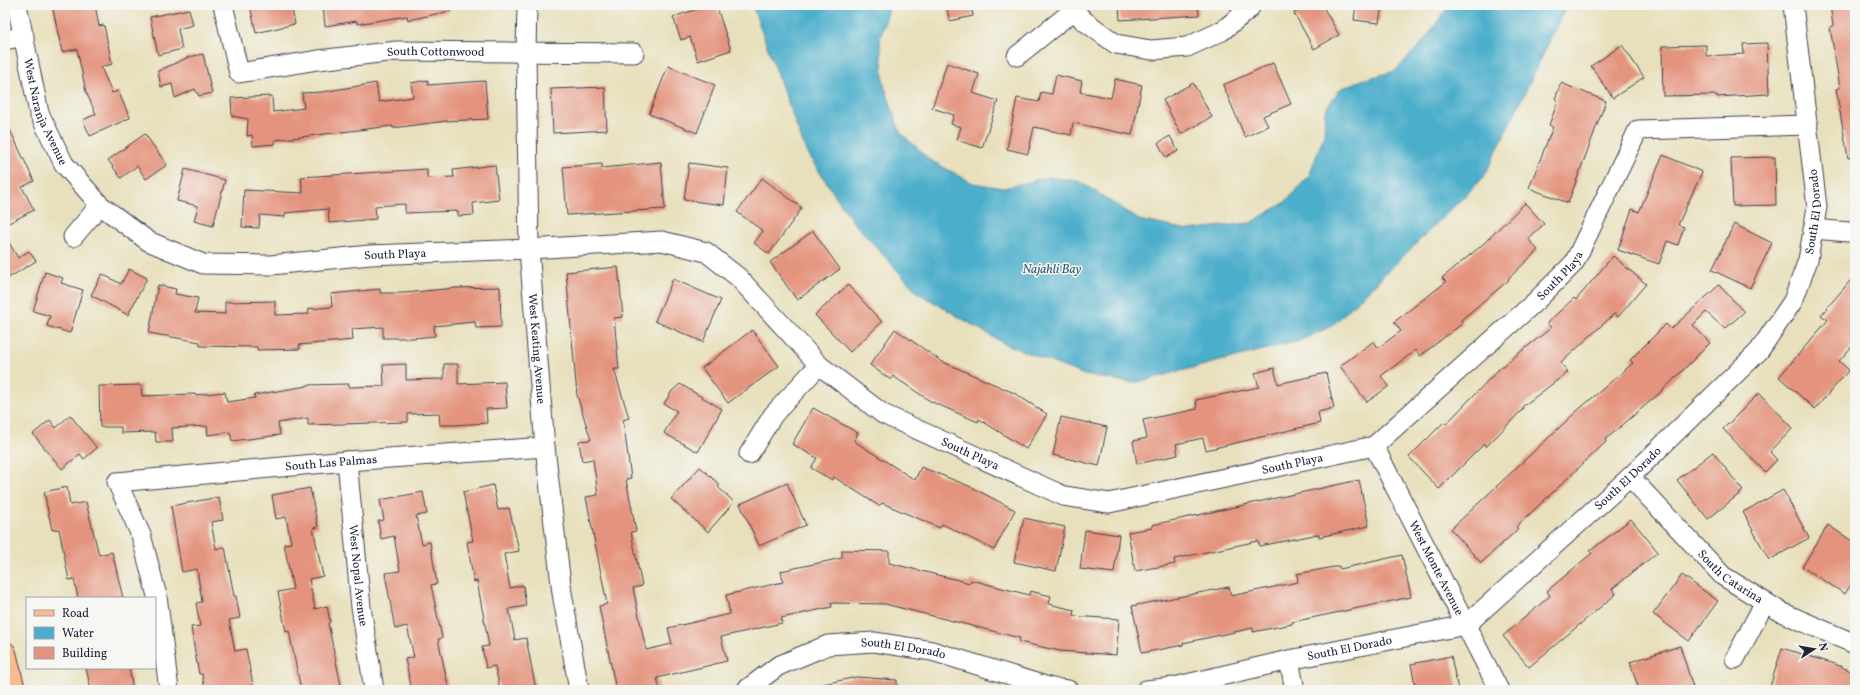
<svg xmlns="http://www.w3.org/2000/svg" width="1860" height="695" viewBox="0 0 1860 695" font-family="Vollkorn,serif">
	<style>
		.water { fill: #4caecb; stroke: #376883 }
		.building { fill: #e4947e }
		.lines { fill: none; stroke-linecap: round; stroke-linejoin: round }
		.minor-casing { stroke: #403e4e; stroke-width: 21 }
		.major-casing { stroke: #403e4e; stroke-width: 24 }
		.minor { stroke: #fff; stroke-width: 19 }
		.major { stroke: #fbbb8d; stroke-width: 22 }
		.labels { text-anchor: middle; stroke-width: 3; stroke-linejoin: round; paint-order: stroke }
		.street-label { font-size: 12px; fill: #22223b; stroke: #f6f6f2 }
		.water-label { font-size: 13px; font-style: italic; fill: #335a75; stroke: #f6f6f2 }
	</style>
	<rect width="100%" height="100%" fill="#f6f6f2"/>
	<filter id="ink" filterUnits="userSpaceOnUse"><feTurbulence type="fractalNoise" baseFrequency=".025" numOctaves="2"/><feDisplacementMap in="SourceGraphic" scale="8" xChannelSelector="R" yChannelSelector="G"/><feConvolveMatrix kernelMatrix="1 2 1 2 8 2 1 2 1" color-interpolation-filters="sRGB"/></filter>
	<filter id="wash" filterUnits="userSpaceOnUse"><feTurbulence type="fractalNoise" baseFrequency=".012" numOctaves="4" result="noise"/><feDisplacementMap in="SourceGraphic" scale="16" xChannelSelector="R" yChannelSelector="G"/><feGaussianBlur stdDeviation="0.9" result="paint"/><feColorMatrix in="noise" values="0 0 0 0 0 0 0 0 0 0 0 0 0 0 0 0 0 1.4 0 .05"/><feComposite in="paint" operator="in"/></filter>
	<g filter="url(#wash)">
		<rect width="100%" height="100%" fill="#e8e0bc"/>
		<path class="water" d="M752,5H890L880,39L884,85L900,132L930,160L973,183L1004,188L1048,177L1079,181L1139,220L1188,230L1250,223L1284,203L1309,176L1324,135L1325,110L1340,89L1362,80L1395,71L1424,41L1449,5H1567L1484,177L1332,326L1299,341L1134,383L1084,375L1005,344L918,293L853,222L806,152Z"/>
		<g id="blocks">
			<path class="building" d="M52,5H95L99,26L104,25L112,64L101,67L112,93L118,91L130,118L90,136L83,120L96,114L86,92L77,49L62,52Z
				M250,5H291L295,24L256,33Z
				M323,5H449L450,11L408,20L407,16L357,24V21L325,26Z
				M710,5H716L731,50L698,61L690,37L681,40L673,17Z
				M946,5H971L973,16L950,21Z
				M1119,5H1198L1199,15L1120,20Z
				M1308,5H1322L1339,35L1314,49L1294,13Z
				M1356,5H1382L1379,23L1354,20Z
				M1830,5H1855V157L1848,158L1836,89L1840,88L1830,27L1833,26Z
				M189,9L193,25L178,29L182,49L158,55L150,17Z
				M1767,43L1769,94L1717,97V95L1663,96L1662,46L1706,45V56L1744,54L1743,44Z
				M1622,45L1644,77L1613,98L1591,66Z
				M203,54L212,93L199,96L195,89L175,98L172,84L161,87L158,71L189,57Z
				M947,63L979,74L973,93L998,101L982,148L957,140L961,127L951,124L954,115L932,108Z
				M1273,63L1291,104L1263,116L1268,126L1245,137L1223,85Z
				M668,66L715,85L697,133L649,114Z
				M1056,75L1082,81L1080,92L1111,98L1115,79L1142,85L1132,135L1073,123L1071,135L1034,127L1028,154L1007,149L1017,98L1039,102L1041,92L1052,94Z
				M428,80V85L485,81L488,119L446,121L393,128L392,126L275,140V144L253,146L252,135L247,136L248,119L232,116L231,98L272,96L273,112L304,108L302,93L322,92L376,83L379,102L413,97L411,83Z
				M1193,83L1212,117L1181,134L1163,100Z
				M1561,83L1606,101L1568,203L1529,188L1553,127L1549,125L1558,101L1555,99Z
				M605,87L607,130L553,133L551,89Z
				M5,119L34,181L22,187L34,210L5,225Z
				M145,134L167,165L146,179L137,166L121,178L108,160Z
				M1170,136L1178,151L1166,158L1158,143Z
				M1663,155L1702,172L1678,225L1684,227L1678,245L1667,241L1659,264L1618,250L1632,209L1639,212Z
				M1775,157L1776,205L1733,206L1731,158Z
				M661,162L665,209L567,215L563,167L602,164V168Z
				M689,163L728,168L724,205L684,200Z
				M495,165L499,200L473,203L474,215L458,216V211L405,213V204L375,206L376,219L329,223L328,209L285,213V217L260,215L259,228L242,227L244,190L303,193L301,177L427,169V178L454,177L453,170Z
				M185,169L225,180L213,226L194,221L198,206L177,201Z
				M762,178L802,208L769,254L754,243L763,231L737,212Z
				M1525,203L1544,224L1528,239L1538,250L1508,279L1509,280L1461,320L1463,323L1420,356L1416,350L1381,376L1389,386L1367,402L1340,366L1374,341L1378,348L1401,331L1394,322L1446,282L1442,278L1481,246Z
				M1734,224L1772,243L1750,288L1712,270Z
				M813,231L840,269L797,300L770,262Z
				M5,236L18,258L29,251L36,261L5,280Z
				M1613,256L1646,284L1618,317L1614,314L1561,363L1568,372L1522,407L1523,409L1486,447L1484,444L1439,489L1409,457L1444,422L1446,424L1500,368L1551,328L1547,323L1574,298L1576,300Z
				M618,267L623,317L614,318L619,369H614L629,418L623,420L631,478L626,479L636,531L631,532L642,586L633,588L646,650L672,644L668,628L730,614L726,595L783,582L781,571L842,558V550L889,551V563L970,583L971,580L1029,595L1030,591L1051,596L1049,604L1074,610L1073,616L1119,619L1116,655L1060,651L1019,642L1020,638L885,604L831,603L832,607L781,618L782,623L721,637L727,661L657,678L660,690H616L599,606L607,604L586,497L598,495L593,459L582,461L579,441L591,440L577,395L566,272Z
				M129,269L147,278L128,315L91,295L102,274L121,284Z
				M45,272L63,278L61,283L83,290L70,333L47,326L50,316L33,311Z
				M1855,275V343L1839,361L1849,370L1815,409L1779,377L1828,320L1821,315Z
				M673,279L721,300L703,342L655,321Z
				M158,285L176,289L175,294L198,298L195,313L225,314V302L275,301V315L309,314L308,309L332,307L331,294L380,289V293H404L455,288L500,287L501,327L476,328L475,322L434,326L435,336L413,338H383V327L352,329L353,340L299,345L300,349L257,350V347L200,346V342L149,333Z
				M848,285L882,322L850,352L815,315Z
				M1719,285L1744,312L1725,329L1706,312L1693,325L1710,343L1662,391L1605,440L1606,442L1516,527L1518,529L1481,563L1451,529L1577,411L1633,363L1630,360L1666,324L1671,329Z
				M895,329L941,361L1014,393L1047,414L1026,449L979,419L978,422L930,401L893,376L891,380L870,365Z
				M752,330L779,366L728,403L702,368Z
				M406,364V380L444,379V364H458V384L505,382L507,408L486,409L487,423L454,425H440L439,413L408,414V422L308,425V418L278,423L280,435L232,441L230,432L208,435L207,426L172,428L173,442H156L155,432L121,433V427H100L99,386L141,385L142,396L195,394V395L225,392L227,402L255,398L254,395L307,386V385L349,384V387L384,386L383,365Z
				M1274,368L1278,384L1326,373L1334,408L1318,412L1320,423L1206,450L1203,438L1176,444L1178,455L1137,464L1133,441L1147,438L1143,420L1197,409L1196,400L1259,387L1255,373Z
				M680,384L722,409L698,452L664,433L677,411L664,404L672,391Z
				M1759,393L1793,428L1770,452L1777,460L1765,472L1723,429Z
				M813,408L858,433L854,441L915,480L921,467L969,486L1015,510L994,550L942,524L940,528L882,503L879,506L834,477L832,480L811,468L817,458L792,444Z
				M70,415L97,448L84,459L80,454L62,469L33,434L50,420L56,428Z
				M1061,417L1107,427L1099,466L1053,455Z
				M1713,452L1743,491L1708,519L1677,480Z
				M700,467L720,485L718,487L734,502L708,532L671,499Z
				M1359,480L1369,526L1319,537V534L1260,546L1258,541L1174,559L1175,564L1135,571L1128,532L1152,528V525Z
				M787,483L806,525L759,546L740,504Z
				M493,485L498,510L509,508L515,533L519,551L504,554L510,588L523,585L526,606L509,609L515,640L526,638L536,690H500L495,666L486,668L482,647L489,646L477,581L474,582L467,542L473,541L463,492Z
				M67,487L70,505L86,502L99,555L112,552L123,598H78L74,579L69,580L59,529L52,530L44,492Z
				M310,488L318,527L313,528L323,576L309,579L315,609L327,606L330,622L328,623L342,690H301L289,631L286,632L278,592L293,589L284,544L291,543L286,517L276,519L272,495Z
				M1783,490L1809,538L1769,560L1743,512Z
				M423,492L427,514L416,516L422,544L430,542L437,584L431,585L442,638L438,639L449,690H412L405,659L414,657L407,626L395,629L385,573L400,571L394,536L381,539L378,521L384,520L380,500Z
				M219,497L223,520L211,522L216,549L225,547L234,596H236L240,618L229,620L235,651L246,649L254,690H205L202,674H199L196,658L191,627L200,626L196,603L202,602L197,569L182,572L171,506Z
				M1024,518L1065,527L1056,571L1014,562Z
				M1631,519L1658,552L1612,589L1616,594L1529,667L1503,636L1550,596L1547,591L1592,553L1590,551Z
				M1828,525L1855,543V578L1845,594L1802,567Z
				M1085,530L1119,535L1114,573L1080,569Z
				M1402,555L1411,597L1292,622V624L1253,632V628L1183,643V645L1142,653L1132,606L1229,587L1231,596L1298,582L1297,574L1339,566L1340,569Z
				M1682,575L1718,601L1689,641L1653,614Z
				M1680,646L1694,690H1639L1630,662Z
				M1782,648L1835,664L1855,673V690H1769Z
				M1451,656L1458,690H1416L1411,664Z
				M86,668H129L133,690H91Z
				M857,677L897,680V690H824L823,684Z"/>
		</g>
	</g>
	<g filter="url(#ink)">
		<use href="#blocks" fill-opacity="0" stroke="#403e4e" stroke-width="1"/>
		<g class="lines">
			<g class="minor-casing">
				<g id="minor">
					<path id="s1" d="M17,5L39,113L64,164L100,205L148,241L203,264L271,265L370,255L529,249L662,241L706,252L738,277L819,365L883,414L1064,496L1109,503L1374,446L1536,301L1574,263L1638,130L1808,125"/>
					<path id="s2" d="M223,5L239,73L318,60L397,51L634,53"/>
					<path id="s3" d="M527,5L526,52L529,249L545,447L562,593L579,690"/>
					<path d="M1070,5L1083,20L1116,44L1151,50L1187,47L1222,31L1249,9L1251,5"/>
					<path d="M5,40L24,36"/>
					<path d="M1017,56L1074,10"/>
					<path d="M1813,229L1849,232"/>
					<path d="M73,237L100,205"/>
					<path id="s4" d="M1374,446L1499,690"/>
					<path d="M749,454L773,415L819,365"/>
					<path id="s5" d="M347,461L361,607L374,690"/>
					<path id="s6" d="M1630,477L1723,576L1781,612L1855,644"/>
					<path d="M1735,659L1765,602"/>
					<path d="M1289,660L1295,690"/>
					<path id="s7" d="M169,690L157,596L141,535L117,482L347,461L545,447"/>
					<path id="s8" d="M746,690L778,666L828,645L874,642L932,651L1052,688L1068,690"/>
					<path id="s9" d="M1146,690L1174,687L1289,660L1466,625L1630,477L1759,351L1793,301L1808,260L1817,207L1793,5"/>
				</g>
			</g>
			<g class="major-casing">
				<path id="major" d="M5,653L14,690"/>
			</g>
			<use href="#minor" class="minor"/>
			<use href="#major" class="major"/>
		</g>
	</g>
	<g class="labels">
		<g class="street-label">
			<text dy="4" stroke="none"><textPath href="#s2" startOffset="268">South Cottonwood</textPath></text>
			<text dy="4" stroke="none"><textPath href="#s1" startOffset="111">West Naranja Avenue</textPath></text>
			<text dy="4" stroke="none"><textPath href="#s9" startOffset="881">South El Dorado</textPath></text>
			<text dy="4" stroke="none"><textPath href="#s1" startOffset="534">South Playa</textPath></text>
			<text dy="4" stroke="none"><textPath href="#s1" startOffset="1855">South Playa</textPath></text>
			<text dy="4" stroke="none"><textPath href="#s3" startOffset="344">West Keating Avenue</textPath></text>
			<text dy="4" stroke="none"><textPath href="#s1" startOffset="1183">South Playa</textPath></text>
			<text dy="4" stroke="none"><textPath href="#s7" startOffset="431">South Las Palmas</textPath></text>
			<text dy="4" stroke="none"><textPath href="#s1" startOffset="1519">South Playa</textPath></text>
			<text dy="4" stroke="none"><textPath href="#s9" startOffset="545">South El Dorado</textPath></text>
			<text dy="4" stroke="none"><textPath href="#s4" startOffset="137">West Monte Avenue</textPath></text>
			<text dy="4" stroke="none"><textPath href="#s5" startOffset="115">West Nopal Avenue</textPath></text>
			<text dy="4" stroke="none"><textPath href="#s6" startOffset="142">South Catarina</textPath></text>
			<text dy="4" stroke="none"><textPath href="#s9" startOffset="208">South El Dorado</textPath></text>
			<text dy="4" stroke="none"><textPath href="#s8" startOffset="170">South El Dorado</textPath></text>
		</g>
		<g class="water-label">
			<text x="1052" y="273">Najahli Bay</text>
		</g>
	</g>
	<rect width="1860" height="695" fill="none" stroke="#f6f6f2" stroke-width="20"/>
	<rect x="26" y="597" width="130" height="72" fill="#f6f6f2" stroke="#a1a1a9"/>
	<rect x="34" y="610" width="20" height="6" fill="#fbbb8d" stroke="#a1a1a9"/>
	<text x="62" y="617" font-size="12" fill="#22223b">Road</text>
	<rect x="34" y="627" width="20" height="12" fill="#4caecb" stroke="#a1a1a9"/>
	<text x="62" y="637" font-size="12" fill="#22223b">Water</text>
	<rect x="34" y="647" width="20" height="12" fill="#e4947e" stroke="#a1a1a9"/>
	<text x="62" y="657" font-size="12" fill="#22223b">Building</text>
	<g transform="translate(1814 649) rotate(78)" stroke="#f6f6f2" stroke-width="3" paint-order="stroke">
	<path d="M0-3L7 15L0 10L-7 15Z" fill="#22223b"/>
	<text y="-6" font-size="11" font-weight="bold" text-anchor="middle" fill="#22223b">N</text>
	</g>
</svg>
